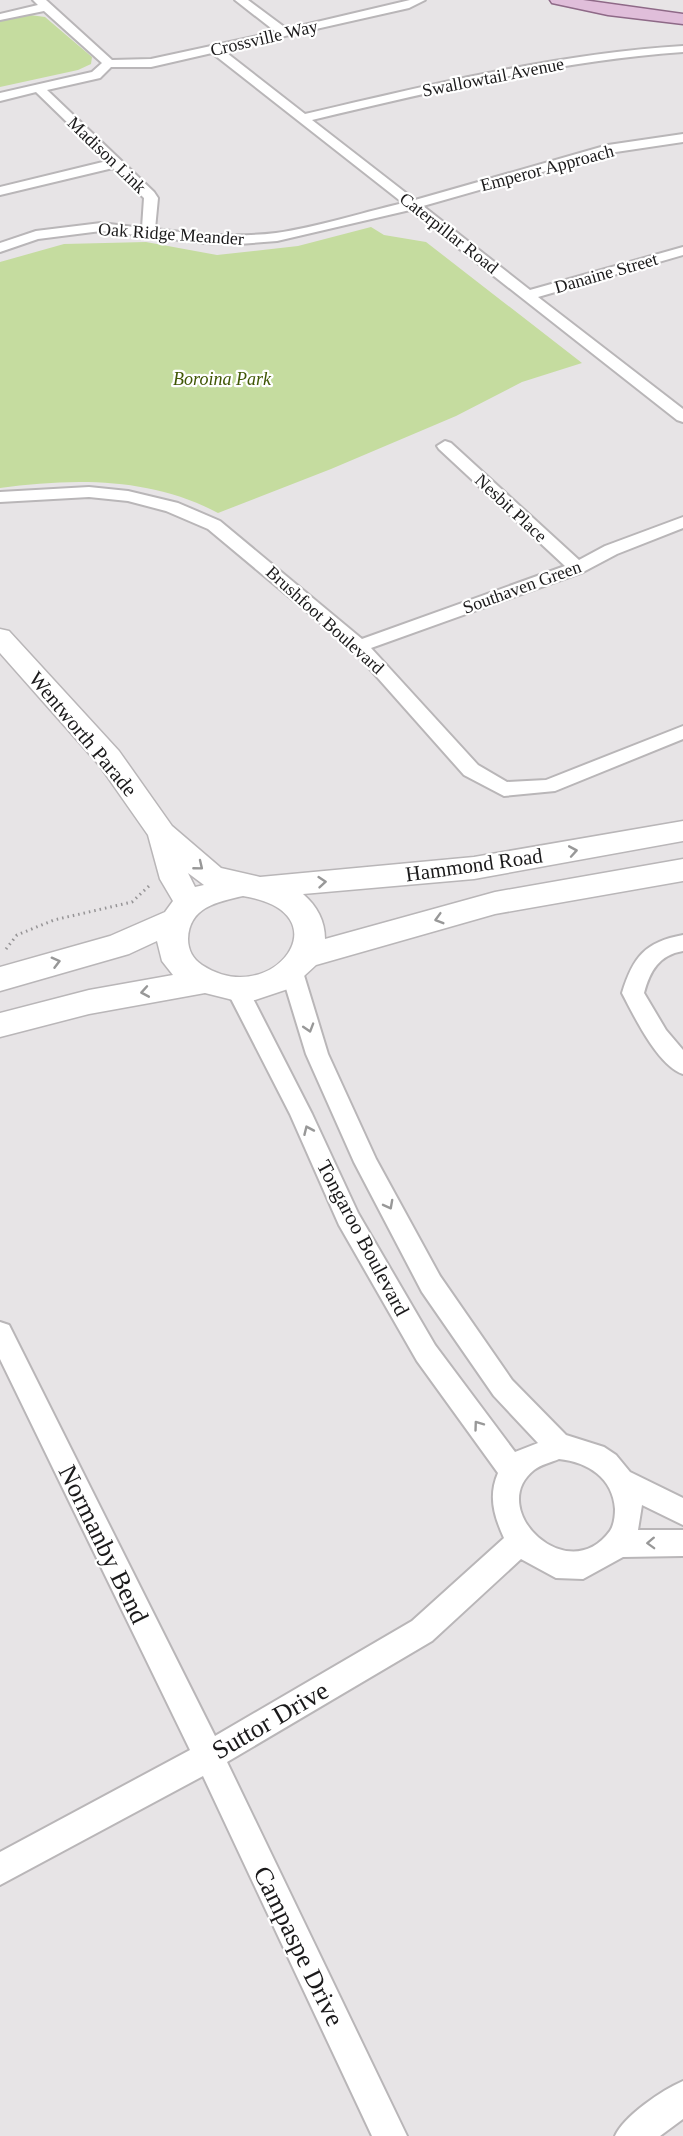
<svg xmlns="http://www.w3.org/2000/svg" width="683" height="2136" viewBox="0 0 683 2136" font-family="'Times New Roman',serif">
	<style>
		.green { fill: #c5dc9f }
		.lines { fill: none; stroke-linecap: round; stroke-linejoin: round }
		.street-casing { stroke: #b9b6b8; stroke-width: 4 }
		.secondary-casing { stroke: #b9b6b8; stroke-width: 3 }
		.primary-casing { stroke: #8e6987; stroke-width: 3 }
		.path { stroke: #969496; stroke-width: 3; stroke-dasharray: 1.5 4; stroke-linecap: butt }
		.street { fill: #fff; fill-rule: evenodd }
		.secondary { fill: #fff; fill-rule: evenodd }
		.primary { fill: #e0beda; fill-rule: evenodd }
		.oneway { stroke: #989898 }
		.labels { text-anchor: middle; stroke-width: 4.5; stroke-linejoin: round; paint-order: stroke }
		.far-street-label { font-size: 18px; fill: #1b1a1b; stroke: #fff }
		.far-park-label { font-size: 18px; font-style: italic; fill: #405705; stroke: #fff }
		.street-label { font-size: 21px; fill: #1b1a1b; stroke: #fff }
		.near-street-label { font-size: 26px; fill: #1b1a1b; stroke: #fff }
	</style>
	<rect width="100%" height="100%" fill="#e7e4e6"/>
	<path class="green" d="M30,15L45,17L92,57L91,64L78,70L0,87V21Z
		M371,227L384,235L426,242L582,363L522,382L456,416L331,469L218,513C151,477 73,478 0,488V262L64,244L146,242L217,255L298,246Z"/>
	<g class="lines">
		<g class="street-casing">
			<path id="street" d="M33,0H46L112,60L151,59L276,32L235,0H248L287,29L410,0H425L409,8L223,50L305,114C430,85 554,54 683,46V52C557,61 435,91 312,120L415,200L608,145L683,134V142L609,153L423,206L530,290L683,247V255L538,297L683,409V422L677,420L410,210L277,241L239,244L206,243L101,231L38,239L0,252V243L36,231L101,223L142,228L144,198L113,168L0,195V187L107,161L36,92L0,101V93L92,72L102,63L44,11L0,20V14L38,5ZM212,53L403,203C361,213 318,227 276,233C235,238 195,234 155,229L158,198L154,192L47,90L100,78L111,67H151Z
				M445,441L451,443L579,560L605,546L683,517V528L617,554L583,572L371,648L478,765L507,782L546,780L683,726V739L555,791L504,796L464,775L353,650L208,529L166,511L128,501L89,497L0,502V492L89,487L128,491L178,503L220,521L362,639L565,566L439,449L437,446Z
				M683,935V951C659,955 650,971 644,993L666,1030L683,1050V1074C658,1066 634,1016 622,993C633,957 645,942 683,935Z
				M292,964L300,966L303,972L328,1054L376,1159L440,1276L512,1380L566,1435L604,1447L616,1455L630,1472L683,1498V1525L642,1505L638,1530H683V1556L623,1557L583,1579L556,1578L521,1559L432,1641L227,1762L407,2136H372L203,1776L0,1885V1852L190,1750L0,1359V1322L9,1325L215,1736L412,1621L504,1538C494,1516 488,1496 498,1473L417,1361L339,1225L290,1114L226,989L229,983L237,981L245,983L312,1114L358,1213L435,1345L515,1452L538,1443L494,1396L422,1292L354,1162L306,1054L281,972L284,966ZM559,1459C588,1462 613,1478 615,1509C615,1516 614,1525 610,1531C568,1589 485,1509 534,1470C540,1465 552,1462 559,1459Z
				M683,2081V2119L660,2136H615C624,2116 662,2090 683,2081Z"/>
		</g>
		<g class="secondary-casing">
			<path id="secondary" d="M0,629L9,631L119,751L172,826L221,868L260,877L474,857L683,821V841L474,879L303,894C317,906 325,921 325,939L495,892L683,859V881L495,914L316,965L291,988L255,1000L237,1001L205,993L89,1014L0,1037V1013L89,990L173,975L162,961L157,941L129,954L0,991V967L110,936L165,912L173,901L160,879L148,835L99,765L0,653ZM188,873L204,885L195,887ZM243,896C347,912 272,1011 202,965C193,959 188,950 188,939C189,907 217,902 243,896Z"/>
		</g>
		<g class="primary-casing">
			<path id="primary" d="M550,0H583L683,14V24L608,15L552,3Z"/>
		</g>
		<path class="path" d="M6,949L17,935L54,920L132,902L149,886"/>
		<use href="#street" class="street"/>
		<use href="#secondary" class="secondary"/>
		<use href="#primary" class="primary"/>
	</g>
	<defs><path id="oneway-chevron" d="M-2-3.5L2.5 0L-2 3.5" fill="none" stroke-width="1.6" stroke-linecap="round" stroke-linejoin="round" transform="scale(1.5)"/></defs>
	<g class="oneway">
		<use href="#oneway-chevron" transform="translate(573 851) rotate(-10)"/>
		<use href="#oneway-chevron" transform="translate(199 866) rotate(39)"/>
		<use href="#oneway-chevron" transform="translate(322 882) rotate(-5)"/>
		<use href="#oneway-chevron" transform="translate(439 919) rotate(164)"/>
		<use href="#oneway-chevron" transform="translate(56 962) rotate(-15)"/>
		<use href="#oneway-chevron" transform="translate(145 992) rotate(170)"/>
		<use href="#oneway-chevron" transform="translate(309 1028) rotate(73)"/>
		<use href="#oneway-chevron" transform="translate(308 1130) rotate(-114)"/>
		<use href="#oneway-chevron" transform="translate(389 1205) rotate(62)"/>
		<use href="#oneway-chevron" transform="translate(478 1425) rotate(-126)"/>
		<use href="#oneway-chevron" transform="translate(651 1543) rotate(178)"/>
	</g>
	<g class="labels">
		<g class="far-street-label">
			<text transform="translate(264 38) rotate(-13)" y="6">Crossville Way</text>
			<text transform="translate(493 77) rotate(-11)" y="6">Swallowtail Avenue</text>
			<text transform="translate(107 155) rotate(44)" y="6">Madison Link</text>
			<text transform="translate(547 168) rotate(-15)" y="6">Emperor Approach</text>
			<text transform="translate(449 233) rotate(38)" y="6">Caterpillar Road</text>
			<text transform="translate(171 234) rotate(4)" y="6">Oak Ridge Meander</text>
			<text transform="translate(606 273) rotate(-16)" y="6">Danaine Street</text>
			<text transform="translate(511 508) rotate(43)" y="6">Nesbit Place</text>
			<text transform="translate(522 587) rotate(-20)" y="6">Southaven Green</text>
			<text transform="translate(325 620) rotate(42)" y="6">Brushfoot Boulevard</text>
		</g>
		<g class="far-park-label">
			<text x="222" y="385">Boroina Park</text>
		</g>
		<g class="street-label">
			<text transform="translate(83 734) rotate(50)" y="7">Wentworth Parade</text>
			<text transform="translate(474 865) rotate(-8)" y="7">Hammond Road</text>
			<text transform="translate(363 1238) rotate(62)" y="7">Tongaroo Boulevard</text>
		</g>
		<g class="near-street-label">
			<text transform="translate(104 1544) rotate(64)" y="9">Normanby Bend</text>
			<text transform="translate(270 1720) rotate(-30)" y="9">Suttor Drive</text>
			<text transform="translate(299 1946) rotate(64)" y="9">Campaspe Drive</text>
		</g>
	</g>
</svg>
